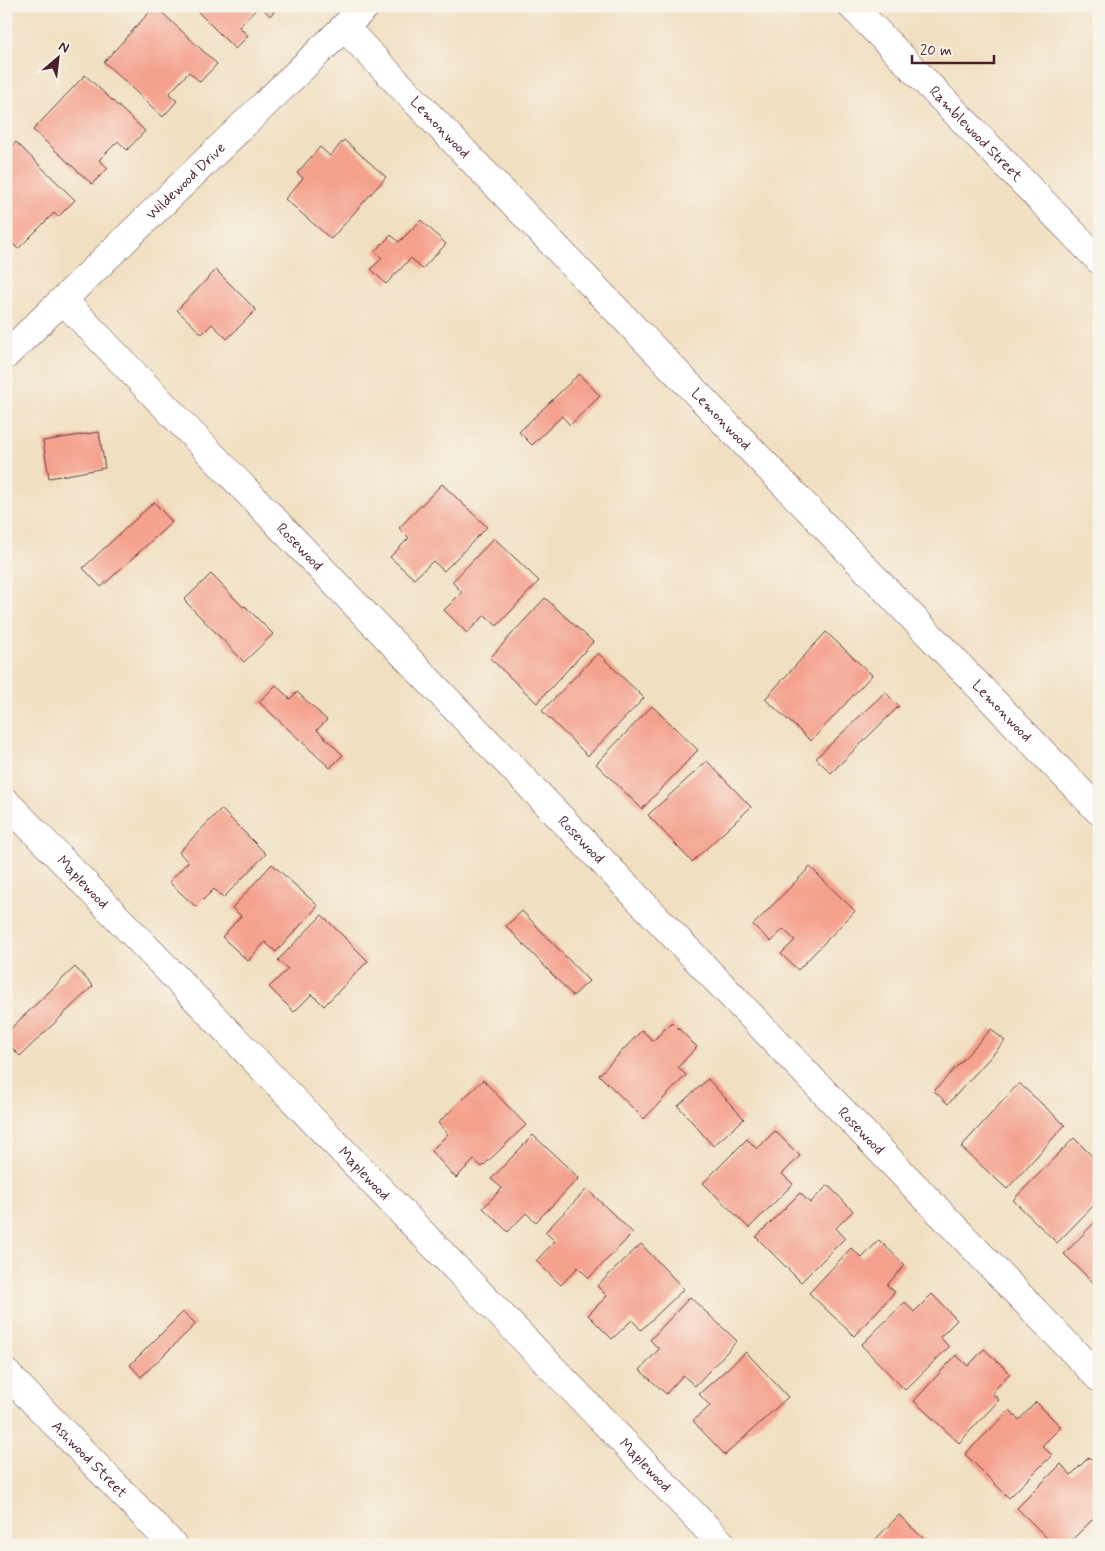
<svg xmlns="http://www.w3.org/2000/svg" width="1105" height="1551" viewBox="0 0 1105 1551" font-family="Mynerve,sans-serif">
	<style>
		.building { fill: #f4a18d }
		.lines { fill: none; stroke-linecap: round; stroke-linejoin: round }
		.minor-casing { stroke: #633c42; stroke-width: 29 }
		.minor { stroke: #fff; stroke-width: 28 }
		.labels { text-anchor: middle; stroke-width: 5; stroke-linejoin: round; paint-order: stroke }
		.street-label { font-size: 15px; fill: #4a1f2b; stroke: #f7f3e8 }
	</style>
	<rect width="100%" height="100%" fill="#f7f3e8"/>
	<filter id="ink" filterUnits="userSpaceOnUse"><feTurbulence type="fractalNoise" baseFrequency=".02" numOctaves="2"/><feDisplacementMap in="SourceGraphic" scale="10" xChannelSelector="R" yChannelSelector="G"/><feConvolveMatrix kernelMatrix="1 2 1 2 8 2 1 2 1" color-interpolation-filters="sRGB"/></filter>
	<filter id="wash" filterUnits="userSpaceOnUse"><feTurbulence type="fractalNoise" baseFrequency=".0096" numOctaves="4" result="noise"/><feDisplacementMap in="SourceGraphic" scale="20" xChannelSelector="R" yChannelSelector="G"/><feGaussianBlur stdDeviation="1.12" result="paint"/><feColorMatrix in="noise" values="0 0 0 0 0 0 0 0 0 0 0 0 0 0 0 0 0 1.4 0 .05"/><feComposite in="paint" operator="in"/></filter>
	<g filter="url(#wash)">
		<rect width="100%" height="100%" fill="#f1dfc1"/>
		<g id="blocks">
			<path class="building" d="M155,6L217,64L200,82L189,72L169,94L177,101L163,117L104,62Z
				M192,6H259L239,27L248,36L235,49Z
				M261,6H279L270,16Z
				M85,75L145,131L127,150L118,141L99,160L108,168L92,184L33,130Z
				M344,140L386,177L331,239L285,199L303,178L297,173L320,147L330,156Z
				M16,142L75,200L58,217L54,213L18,249L6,237V151Z
				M421,220L446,244L422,269L411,258L386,284L371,269L382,258L375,251L391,235L399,242Z
				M216,270L256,310L227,339L212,324L202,334L177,310Z
				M579,374L600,396L570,425L562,416L532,445L519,432Z
				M99,432L105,468L49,478L43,441Z
				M442,484L487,527L444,571L433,561L414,579L390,557L409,538L399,528Z
				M154,502L172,522L101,587L83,568Z
				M494,538L539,581L497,626L485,615L467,633L444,610L462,592L452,582Z
				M211,574L243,607L245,606L273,634L244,662L184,600Z
				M545,598L593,642L537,703L490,658Z
				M826,632L872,675L811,741L765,699Z
				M598,653L644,698L588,756L542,711Z
				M276,685L290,699L297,692L327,720L317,730L343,755L330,768L259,702Z
				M885,692L899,706L831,773L816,758Z
				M652,706L698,750L642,809L596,764Z
				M707,761L751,807L692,862L648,815Z
				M221,809L266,854L223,898L214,889L196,907L169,882L188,862L179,852Z
				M272,864L318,906L276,952L265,942L248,961L222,937L241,916L232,908Z
				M810,867L855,911L798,970L781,954L795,940L783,929L771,942L753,925Z
				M522,911L589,981L573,996L506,926Z
				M322,915L368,961L324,1006L312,994L294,1012L269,987L288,969L278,960Z
				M75,967L93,986L20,1056L6,1042V1033Z
				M672,1022L697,1047L678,1067L686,1075L644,1119L599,1075L642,1030L653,1041Z
				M991,1029L1005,1041L948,1104L934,1091Z
				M708,1079L744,1119L713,1146L678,1106Z
				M483,1080L526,1125L482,1167L474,1160L456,1178L431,1151L448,1134L438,1123Z
				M1019,1083L1065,1125L1007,1189L961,1147Z
				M775,1131L800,1156L782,1174L793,1184L749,1228L703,1183L747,1139L757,1149Z
				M533,1135L579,1178L536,1222L526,1213L508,1232L483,1208L502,1188L491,1179Z
				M1074,1138L1099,1163V1200L1057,1243L1013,1200Z
				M828,1185L853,1211L836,1228L845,1238L801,1282L756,1237L800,1193L810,1203Z
				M587,1189L633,1233L589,1278L578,1267L561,1285L536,1261L555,1241L545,1232Z
				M1099,1218V1288L1064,1254Z
				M879,1240L905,1265L887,1285L895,1292L854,1336L809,1293L851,1248L862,1258Z
				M641,1244L684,1289L641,1330L632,1320L612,1339L588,1315L607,1296L597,1286Z
				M932,1294L957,1320L940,1337L949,1347L905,1390L861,1345L905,1302L914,1312Z
				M690,1297L737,1341L695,1386L683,1375L666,1394L640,1370L659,1349L650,1340Z
				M183,1312L196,1324L141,1377L130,1365Z
				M984,1349L1010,1373L992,1393L999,1400L959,1443L914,1401L956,1355L968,1366Z
				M746,1352L788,1397L725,1455L693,1421L710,1406L699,1394Z
				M1036,1402L1061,1427L1042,1446L1052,1455L1009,1498L965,1454L1010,1410L1019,1420Z
				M1089,1457L1099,1467V1498L1095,1501L1099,1505V1513L1067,1545H1054L1017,1508L1061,1464L1071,1475Z
				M899,1515L930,1545H870Z"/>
		</g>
	</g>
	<g filter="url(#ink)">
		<use href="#blocks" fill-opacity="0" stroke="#633c42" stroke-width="1"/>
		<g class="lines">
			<g class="minor-casing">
				<g id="minor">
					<path id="s1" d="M852,6L1099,260"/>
					<path id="s2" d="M344,27L1099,811"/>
					<path id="s3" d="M63,300L1099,1378"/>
					<path id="s4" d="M6,355L366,6"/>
					<path id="s5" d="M6,802L723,1545"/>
					<path id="s6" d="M6,1373L173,1545"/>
				</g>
			</g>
			<use href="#minor" class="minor"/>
		</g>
	</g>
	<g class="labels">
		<g class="street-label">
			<text dy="5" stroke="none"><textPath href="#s2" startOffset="139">Lemonwood</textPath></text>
			<text dy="5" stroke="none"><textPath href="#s1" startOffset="178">Ramblewood Street</textPath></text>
			<text dy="5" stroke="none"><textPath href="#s4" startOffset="250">Wildewood Drive</textPath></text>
			<text dy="5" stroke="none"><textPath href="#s2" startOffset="544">Lemonwood</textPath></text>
			<text dy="5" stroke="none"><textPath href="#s3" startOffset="342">Rosewood</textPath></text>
			<text dy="5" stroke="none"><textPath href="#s2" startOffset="949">Lemonwood</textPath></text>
			<text dy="5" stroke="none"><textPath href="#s3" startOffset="748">Rosewood</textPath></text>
			<text dy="5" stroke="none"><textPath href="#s5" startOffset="111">Maplewood</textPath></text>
			<text dy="5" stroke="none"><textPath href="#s3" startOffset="1152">Rosewood</textPath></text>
			<text dy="5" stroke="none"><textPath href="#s5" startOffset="516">Maplewood</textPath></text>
			<text dy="5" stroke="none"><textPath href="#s6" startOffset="120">Ashwood Street</textPath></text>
			<text dy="5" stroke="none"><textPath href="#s5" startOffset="921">Maplewood</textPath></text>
		</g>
	</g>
	<rect width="1105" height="1551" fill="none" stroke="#f7f3e8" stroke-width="25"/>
	<g transform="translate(58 58) rotate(28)" stroke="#f7f3e8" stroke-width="4" paint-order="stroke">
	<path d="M0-4L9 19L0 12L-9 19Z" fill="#4a1f2b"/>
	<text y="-8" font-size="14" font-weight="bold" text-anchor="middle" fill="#4a1f2b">N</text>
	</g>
	<path d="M912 55v8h82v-8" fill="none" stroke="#4a1f2b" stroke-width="2.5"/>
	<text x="920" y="55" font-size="15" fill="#4a1f2b" stroke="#f7f3e8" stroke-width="4" paint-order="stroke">20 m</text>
</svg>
